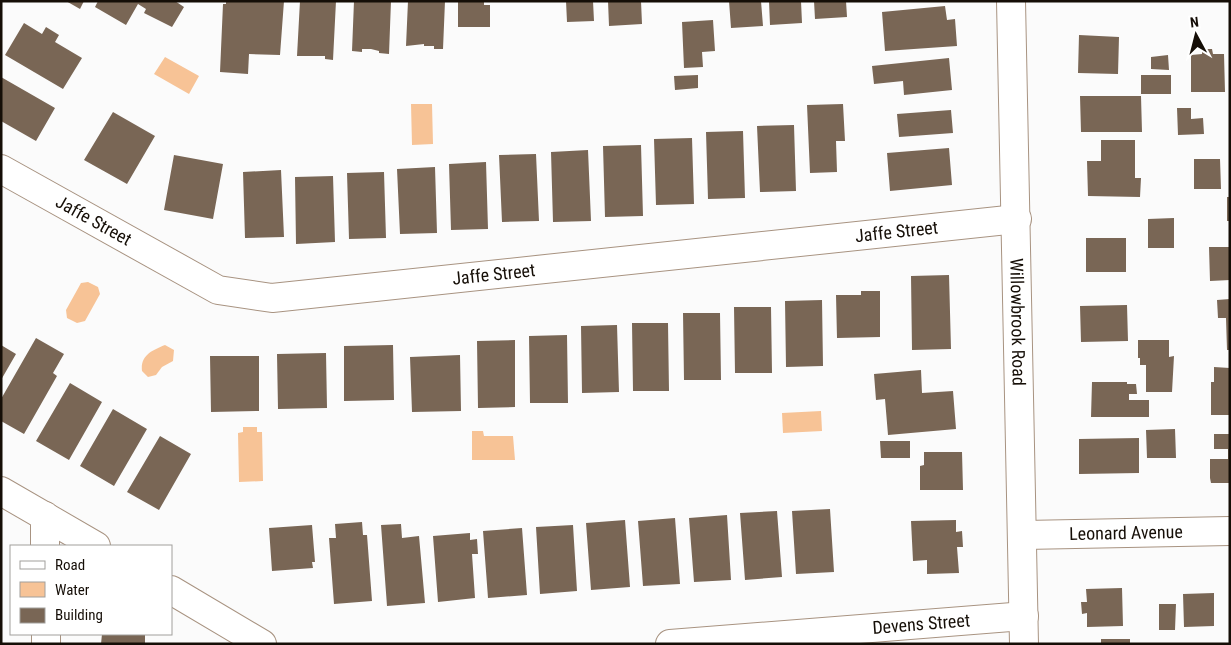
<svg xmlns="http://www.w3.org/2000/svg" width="1231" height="645" viewBox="0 0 1231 645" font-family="'Roboto Condensed',sans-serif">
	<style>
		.water { fill: #f7c396 }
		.building { fill: #796655 }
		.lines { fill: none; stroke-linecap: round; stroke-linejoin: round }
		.minor-casing { stroke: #a89381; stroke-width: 30 }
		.minor { stroke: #fff; stroke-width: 28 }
		.labels { text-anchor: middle; stroke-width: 5; stroke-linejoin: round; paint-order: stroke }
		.street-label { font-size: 18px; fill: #150e07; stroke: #fff }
	</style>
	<rect width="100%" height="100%" fill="#fbfbfb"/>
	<path class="water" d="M165,57L199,76L189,94L154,74Z
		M411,104H432L433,144L412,145Z
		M88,282L98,287L100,294L85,321L77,323L67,318L66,310L81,283Z
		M165,345L174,350L173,361L162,367L156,375L148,377L142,371C140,355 153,350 165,345Z
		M821,411L822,431L783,433L782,413Z
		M243,427H257V432H262L263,481L239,482L238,433L243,432Z
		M472,431H483L484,436H513L515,460H472Z"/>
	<path class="building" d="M66,1H84L80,9Z
		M98,1H175L184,7L172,27L144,13L146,9L138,4L126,25L95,7Z
		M226,1H284L280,55L249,54L248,74L220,72L223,4H226Z
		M300,1H336L333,60L325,59V56H297Z
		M354,1H391L389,54L379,53V51L371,49H362V52L352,51Z
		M408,1H445L443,49H434V46H424V44L406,46Z
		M458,1H484V5H490V27H458Z
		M566,1H593L594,21L567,22Z
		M608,1H641L642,24L609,26Z
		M729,1H761L763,26L731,28Z
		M769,1H801L802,23L770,25Z
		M814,1H846L847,17L815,19Z
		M945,6L947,20L955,19L957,46L885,51L882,12Z
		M713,20L715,51L702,52L703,67L684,68L682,22Z
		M24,23L42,34L46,27L59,35L55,42L82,58L63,89L5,55Z
		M1079,35L1119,37L1118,74L1078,73Z
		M1202,49H1212L1213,54H1224L1225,92H1191V55L1202,54Z
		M1168,55L1169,70L1151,69V57Z
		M949,58L952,90L904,95L903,81L874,84L872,66Z
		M698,75V88L675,90L674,76Z
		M1141,75H1171V94H1141Z
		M1,77L55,108L36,141L1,121Z
		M1080,96H1141L1142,132H1081Z
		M843,104L845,141H836L837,172L810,173L807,105Z
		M1177,108H1191V119L1203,118L1204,134L1178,135Z
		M951,110L953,133L899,137L897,114Z
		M113,112L155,136L127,184L84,160Z
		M794,125L796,191L760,192L757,126Z
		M743,131L745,198L708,199L706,132Z
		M692,138L694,204L656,205L654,139Z
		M1101,140H1135V178H1141L1140,197L1088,196L1087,161H1101Z
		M641,145L643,216L605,217L603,146Z
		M949,148L952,185L890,191L887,153Z
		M588,150L591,221L553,222L551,152Z
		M536,154L539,221L502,222L499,155Z
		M174,155L223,164L213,219L164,210Z
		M1194,159H1220L1221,189H1194Z
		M486,162L488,229L451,230L449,164Z
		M435,167L437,233L400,234L397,169Z
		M281,170L284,237L245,238L243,172Z
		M384,172L386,238L349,239L347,173Z
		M333,176L335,242L296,244L295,177Z
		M1227,197H1230V221H1227Z
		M1174,218V248H1148V219Z
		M1086,238H1126V272H1086Z
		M1209,247H1230V280L1210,281Z
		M949,275L951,349L912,350L911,276Z
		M861,291H880V337L837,338L836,295H861Z
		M1230,299V350H1227L1226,318H1218L1217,300Z
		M822,300L823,366L786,367L785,301Z
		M1127,305L1128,341L1081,342L1080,306Z
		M734,307H771L772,373H735Z
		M683,313H720L721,380H684Z
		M632,323H668L669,391H633Z
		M617,325L619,392L582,393L581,326Z
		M567,335L568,403H530L529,336Z
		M36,338L64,354L53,373L57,376L24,434L1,421V399Z
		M515,340V407L478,408L477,341Z
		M1138,340H1169V357L1174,356L1172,392H1146V365H1140V358H1138Z
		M1,345L16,354L1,380Z
		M393,345L394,400L344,401V346Z
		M326,353L327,408L278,409L277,354Z
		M460,355L461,411L412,412L410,357Z
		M210,356H259V411L211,412Z
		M1214,367L1230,368V415H1211V382H1214Z
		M921,370L922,393L953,391L956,429L888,435L885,399L876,400L874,374Z
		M1092,382H1127V384H1136L1137,394H1129V400H1149V417H1091Z
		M70,383L102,402L69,460L36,441Z
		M113,409L147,429L114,486L80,466Z
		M1175,429L1176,458H1147L1146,430Z
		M1214,434H1230L1229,483H1211L1210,478V459H1228V449H1214Z
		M160,436L191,454L159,510L127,492Z
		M1139,438V473L1079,474V439Z
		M880,441H910V458H881Z
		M924,452H962L963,490H920V466L924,465Z
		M830,509L834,572L796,574L792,511Z
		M777,511L782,577L745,580L740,513Z
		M727,515L731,580L694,582L689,518Z
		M675,518L680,584L643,586L638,521Z
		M625,520L630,587L591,590L586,523Z
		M956,520V532L962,531L963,547H957L959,573L927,574V560L913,561L911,521Z
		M362,522L363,535H367L372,601L334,604L329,538H336L335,524Z
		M401,524L402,538L419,536L425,603L387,606L381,525Z
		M312,525L315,562H312L313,568L272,571L269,528Z
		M573,525L577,591L540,594L536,527Z
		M522,528L527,595L488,598L483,531Z
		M470,533V540L477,539L478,554H472L475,598L438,602L433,536Z
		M1122,588L1123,626L1087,627V613L1082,614L1081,602H1087L1086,589Z
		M1214,593V626L1184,627L1183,594Z
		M1159,604H1176L1175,630H1159Z
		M102,634H145V644H101Z
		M1101,639H1130V644H1101Z"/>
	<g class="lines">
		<g class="minor-casing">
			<g id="minor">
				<path id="s1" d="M1011,1L1024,644"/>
				<path id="s2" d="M1,169L218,290L272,298L1017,219"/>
				<path d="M1,491L96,546"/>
				<path d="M45,516V546"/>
				<path id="s3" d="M1024,535L1230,531"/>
				<path d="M171,590L262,644"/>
				<path d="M46,634V644"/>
				<path id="s4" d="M670,644L1024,616"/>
			</g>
		</g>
		<use href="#minor" class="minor"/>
	</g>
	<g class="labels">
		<g class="street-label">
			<text dy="6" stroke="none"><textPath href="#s2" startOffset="106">Jaffe Street</textPath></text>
			<text dy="6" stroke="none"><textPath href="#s2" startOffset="931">Jaffe Street</textPath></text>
			<text dy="6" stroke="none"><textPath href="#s2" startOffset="526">Jaffe Street</textPath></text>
			<text dy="6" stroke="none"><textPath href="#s1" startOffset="321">Willowbrook Road</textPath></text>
			<text dy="6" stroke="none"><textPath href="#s3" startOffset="102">Leonard Avenue</textPath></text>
			<text dy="6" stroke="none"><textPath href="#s4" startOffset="252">Devens Street</textPath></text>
		</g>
	</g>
	<rect width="1231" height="645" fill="none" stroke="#150e07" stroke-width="5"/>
	<rect x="10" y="545" width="162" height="90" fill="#ffffff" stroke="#a19f9c"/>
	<rect x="20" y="561" width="25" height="8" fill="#ffffff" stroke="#a19f9c"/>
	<text x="55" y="570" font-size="15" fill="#150e07">Road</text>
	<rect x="20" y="582" width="25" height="15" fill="#f7c396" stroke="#a19f9c"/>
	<text x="55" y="595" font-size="15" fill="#150e07">Water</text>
	<rect x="20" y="608" width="25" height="15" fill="#796655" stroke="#a19f9c"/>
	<text x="55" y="620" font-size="15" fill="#150e07">Building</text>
	<g transform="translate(1196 35) rotate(353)" stroke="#ffffff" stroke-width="4" paint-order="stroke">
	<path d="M0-4L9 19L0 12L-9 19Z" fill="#150e07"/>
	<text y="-8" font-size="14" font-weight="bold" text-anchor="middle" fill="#150e07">N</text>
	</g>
</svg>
